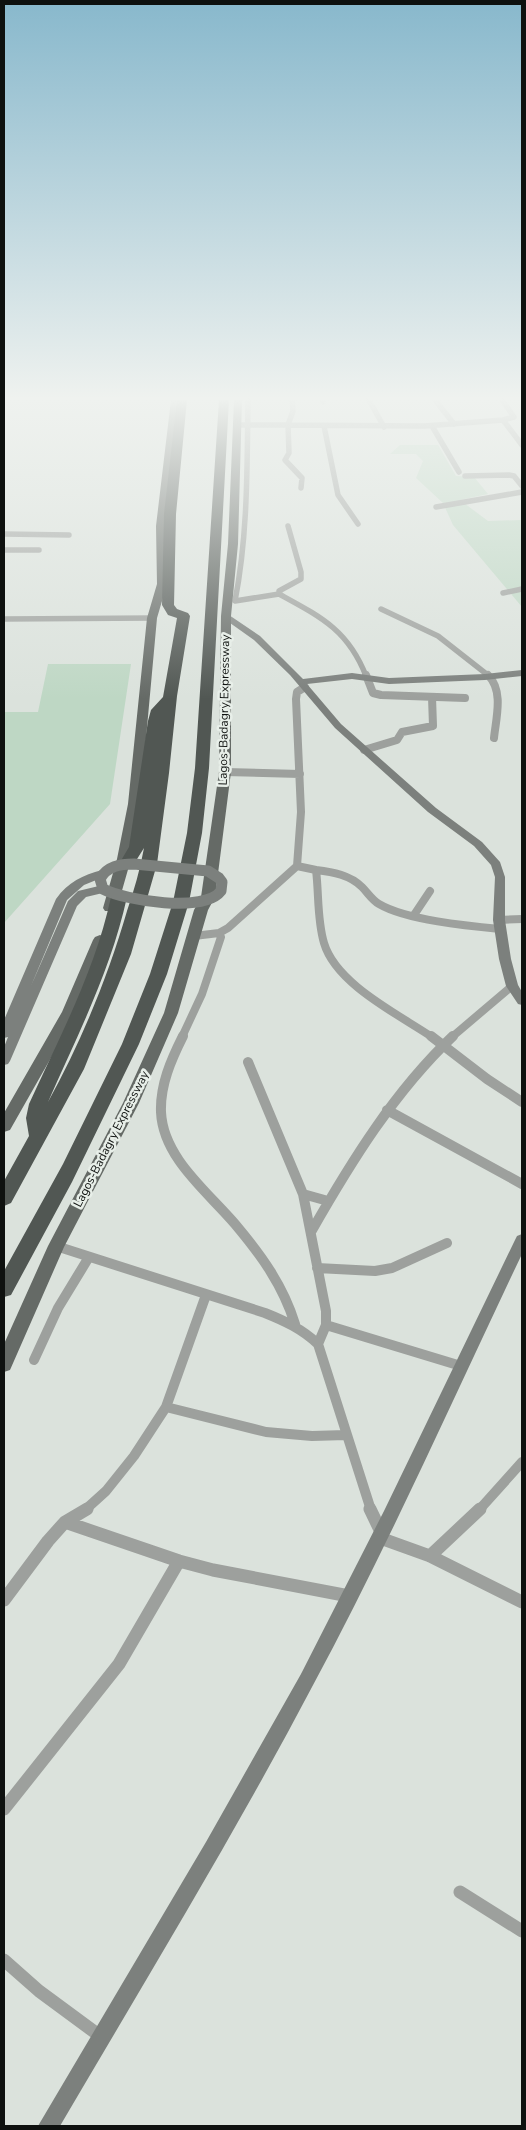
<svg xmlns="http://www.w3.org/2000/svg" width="526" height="2130" viewBox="0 0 526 2130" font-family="'Nunito Sans',sans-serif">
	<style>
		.green { fill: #bed7c4 }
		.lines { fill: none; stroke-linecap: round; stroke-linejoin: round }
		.street-far3 { stroke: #9da09d; stroke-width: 5.5 }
		.street-far2 { stroke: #9da09d; stroke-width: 8 }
		.street-far1 { stroke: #9da09d; stroke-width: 10 }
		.street { stroke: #9da09d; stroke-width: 13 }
		.secondary { fill: #7c807d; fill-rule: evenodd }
		.primary { fill: #656a66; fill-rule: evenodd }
		.highway { fill: #515753; fill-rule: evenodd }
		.secondary-bridge { stroke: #7c807d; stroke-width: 11 }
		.labels { text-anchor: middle; stroke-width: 5; stroke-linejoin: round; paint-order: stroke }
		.street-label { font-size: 12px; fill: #0e110f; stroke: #e8efe9 }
	</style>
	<rect width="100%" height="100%" fill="#dbe2dc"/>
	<path class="green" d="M400,445H438L456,476L474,477L488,494L460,500L488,521L522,520V607L453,525L443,503L416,478L423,461L416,454H390Z
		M48,664H131L110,804L4,923V712H38Z"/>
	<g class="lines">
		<path class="street-far3" d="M248,400C247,467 248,535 235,601L279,594V591L301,579V572L288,526
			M323,400V402
			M369,400L384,427
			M435,400L454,424
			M502,400L514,417L503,420
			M242,425H288L293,411L292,400
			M324,426L338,495L358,524
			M432,426L459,472
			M465,476L509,475L514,476L522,486
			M301,488L302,478L285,460L289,453L288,425L424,426L503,420L522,445
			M436,507L522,492
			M4,534L69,535
			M4,550H39
			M503,593L522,589
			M279,594C321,617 348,630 366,676
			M381,609L438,636L489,676
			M4,619L152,618"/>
		<path class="street-far2" d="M366,675L373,693L381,695L465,698
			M488,675C504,691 496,718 494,738
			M364,750L397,740L402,732L433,726L432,697
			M225,772L300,774
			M297,866L316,870C319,894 317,920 324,943C336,984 398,1014 432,1037
			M316,870C333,872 350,875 362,887C368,893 372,900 379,904C406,920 468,926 500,929
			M414,915L430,891
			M499,920L522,919
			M194,936L219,933L228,928L297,866L301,812L296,699L297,692L305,687
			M182,1037L202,994L221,937L219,933
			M452,1037L512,986"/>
		<path class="street-far1" d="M183,1036C171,1060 160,1085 161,1112C163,1158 208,1192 235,1224C261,1255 283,1285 295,1324
			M431,1036L487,1079L522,1102
			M248,1062L303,1194L326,1311V1325L318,1344
			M387,1110L522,1184
			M303,1194L328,1201
			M311,1232C351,1162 394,1092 453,1036
			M56,1246L265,1313C285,1321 302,1329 318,1344L371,1510
			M317,1268L375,1271L392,1268L447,1243
			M326,1325L461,1366
			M34,1360L58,1308L89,1257
			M166,1407L266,1432L312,1436L346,1435
			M85,1510L106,1491L134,1456L166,1407L206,1295
			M479,1510L522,1462"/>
		<path class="street" d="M370,1509L382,1534
			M65,1522L179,1561L213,1570L349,1596
			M380,1538L430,1556L522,1602
			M430,1556L480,1509
			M4,1600L48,1541L65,1522L87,1509
			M4,1809L119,1664L179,1561
			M460,1892L522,1931
			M4,1960L39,1991L100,2036"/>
		<path class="secondary" d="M226,613L260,636L303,679L352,673L389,678L485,674L522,670V676L485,680L389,684L352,679L307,684L341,724L436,808L482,842L500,862L505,877V920L511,959L518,985L522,992V1005L518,1004L506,986L499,959L493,920L495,877L491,865L474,846L428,812L335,728L290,675L254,640L223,618V614Z
			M102,870L107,874L106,876L84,885L67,900L31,986L68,901L78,891L103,885L109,889L107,892L86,897L77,906L10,1061L8,1064L4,1065V1047L8,1037L4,1038V1020L56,899C68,882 83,875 102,870Z
			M522,1234V1254C453,1399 388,1546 312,1687C233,1837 145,1981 60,2126H38L206,1842L301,1674L384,1511L515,1240L517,1236Z"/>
		<path class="primary" d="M171,400H179L166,526L167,584L157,618L140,804L131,859L117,908L115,911H105L103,908L117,859L128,804L147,618L157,584L156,526Z
			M234,400H242L238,544L231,616V772L215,897L208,910L178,1013L139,1103L64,1247L10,1370L4,1372V1344L48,1246L123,1103L164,1013L194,910L201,897L219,772L221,616L228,544Z
			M100,935L105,937L107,940L77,1012L10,1130L4,1132V1113L62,1012L93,940L95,937Z"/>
		<path class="highway" d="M177,400H187L176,514L174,605L177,609L188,613L190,616L177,696L169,773L157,864L131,954L84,1069L11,1203L4,1206V1181L29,1136L26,1118L29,1104C60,1036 95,971 111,897L113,893H125L127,897C111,970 78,1034 48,1102C81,1042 108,977 127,911C134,890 140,870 144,848L132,867H122L119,864L129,847L148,721L151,710L163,697L177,618L168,615L162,605L164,514Z
			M219,400H229L209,768L202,833L189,902L167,974L139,1044L72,1182L11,1295L4,1297V1271L63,1164L122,1044L150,974L173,902L187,833L195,768Z"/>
		<path class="secondary-bridge" d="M134,864L208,871L219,878L222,882L221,891C204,913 126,901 103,889L100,879C107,866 120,864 134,864Z"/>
	</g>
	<linearGradient id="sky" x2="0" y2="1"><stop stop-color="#88b8cc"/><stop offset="0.57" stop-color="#eff2ef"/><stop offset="1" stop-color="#eff2ef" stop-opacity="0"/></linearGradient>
	<rect width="526" height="699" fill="url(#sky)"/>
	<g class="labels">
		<g class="street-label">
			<text transform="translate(224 710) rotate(-89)" y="4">Lagos-Badagry Expressway</text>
			<text transform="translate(111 1139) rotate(-63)" y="4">Lagos-Badagry Expressway</text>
		</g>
	</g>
	<rect width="526" height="2130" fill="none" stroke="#0e110f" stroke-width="10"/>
</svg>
